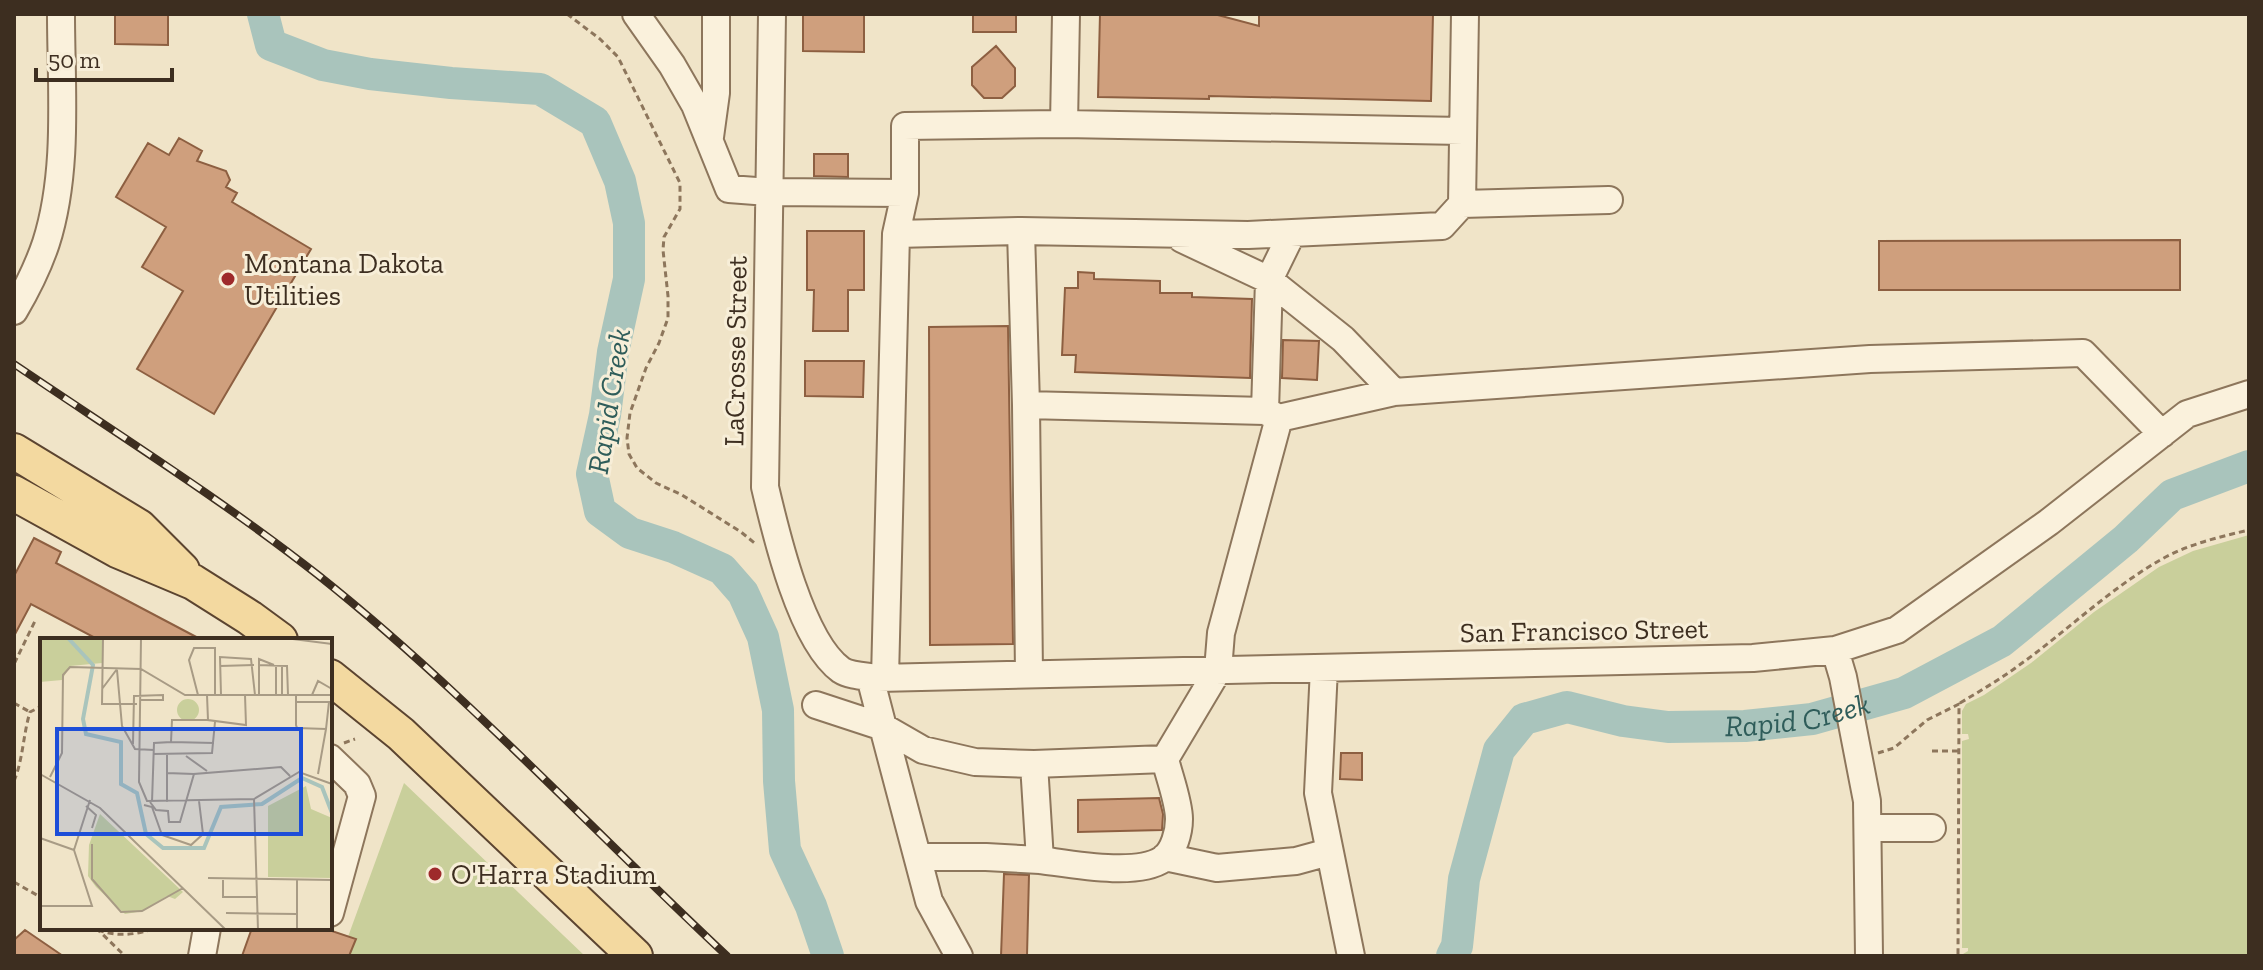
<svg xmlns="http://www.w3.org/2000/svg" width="2263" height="970" viewBox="0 0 2263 970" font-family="'Zilla Slab',serif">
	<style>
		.green { fill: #c9cf9b }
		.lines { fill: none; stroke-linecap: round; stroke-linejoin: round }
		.river { stroke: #a9c4bc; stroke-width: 32 }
		.building { fill: #cf9f7d; stroke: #8d5f41; stroke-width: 2 }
		.minor-casing { stroke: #8d765c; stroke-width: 30 }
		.major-casing { stroke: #5b4430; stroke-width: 38 }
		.path { stroke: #8d765c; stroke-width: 3; stroke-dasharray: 6 4; stroke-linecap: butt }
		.minor { stroke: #faf1dc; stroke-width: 26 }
		.major { stroke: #f3d9a0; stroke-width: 34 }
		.rail-casing { stroke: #3d2e20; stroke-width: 8 }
		.rail { stroke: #f7eed8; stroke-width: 5; stroke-dasharray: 15; stroke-linecap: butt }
		.poi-dot { fill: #9e2a2b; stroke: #f7eed8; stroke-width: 3 }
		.labels { text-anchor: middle; stroke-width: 6; stroke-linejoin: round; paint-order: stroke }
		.poi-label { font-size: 28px; fill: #3d2e20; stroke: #f7eed8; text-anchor: start }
		.street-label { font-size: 28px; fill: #3d2e20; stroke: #f7eed8 }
		.water-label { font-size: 30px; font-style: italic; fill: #2f5d5a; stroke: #f7eed8 }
		.inset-river { fill: none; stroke: #a9c4bc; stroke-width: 4 }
		.inset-road { fill: none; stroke: #a89b85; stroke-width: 2 }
		.view { fill: #1d4ed8; fill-opacity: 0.15; stroke: #1d4ed8; stroke-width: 4 }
		.inset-edge { fill: none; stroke: #3d2e20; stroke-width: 4 }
	</style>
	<rect width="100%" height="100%" fill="#f0e4c8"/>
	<path class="green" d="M2249,535V956H1963V954L1968,951V948H1962V741L1969,739L1968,734H1962V711L1966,704L1984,695L2031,663L2094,612L2159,567L2193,551Z
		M404,783L585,956H341Z"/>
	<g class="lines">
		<g class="river">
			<path d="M263,14L271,45L323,65L370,74L451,83L540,89L595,122L620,181L629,223V279L613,352L605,415L592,474L600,511L630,533L673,547L722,569L743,593L763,637L778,710L779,781L785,850L811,906L828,956"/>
			<path id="s1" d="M1452,956L1457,946L1464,879L1499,750L1524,719L1567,707L1623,721L1668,727L1745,726L1812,719L1904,693L2002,641L2126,539L2172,495L2249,466"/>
		</g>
	</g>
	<path class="building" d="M115,14H168V45L115,44Z
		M803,14H864V52L803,51Z
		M973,14H1016V32H973Z
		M1100,14H1214L1259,26V14H1433L1431,101L1209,96V99L1098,97Z
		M996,46L1015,68V86L1002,98H984L972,85V67Z
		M179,138L202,151L197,161L226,171L230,180L226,187L237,193L232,202L311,249L214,414L137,369L183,291L142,267L166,227L116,197L148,143L169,155Z
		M814,154H848V177L814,176Z
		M807,231H864V290H848V331H813L814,290H807Z
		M2180,240V290H1879V241Z
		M1078,272L1094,273V279L1160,281V293H1192V297L1252,299L1250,378L1075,372L1076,355H1062L1065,288H1078Z
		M1008,326L1013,644L930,645L929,327Z
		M1283,340L1319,341L1317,380L1282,378Z
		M805,361H864L863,397L805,396Z
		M34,538L61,552L56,563L202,640H99L31,604L14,636V576Z
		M1341,753H1362V780L1340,779Z
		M1159,798L1163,814L1162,830L1078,832V800Z
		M1004,874L1029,875L1027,956H1001Z
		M252,928H323L356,939L349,956H242Z
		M25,930L63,956H14V940Z"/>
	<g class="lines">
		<g class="minor-casing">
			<path id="minor" d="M636,14L672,65L695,105L729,189L769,192L905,193
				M772,14L765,487C776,534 801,641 841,670C850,676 867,676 878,678L1753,658L1835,650L1897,630L2049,522L2187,414L2249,394
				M1064,124L1463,131
				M710,137L716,93V14
				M1462,204L1609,200
				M1021,231L1026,405L1265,411L1279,418
				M896,234L1021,231L1248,235L1442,226L1462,204L1465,14
				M1182,239L1269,280L1343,339L1394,392
				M14,311C27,289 38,267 46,243C69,171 61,89 61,14
				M1026,405L1029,674
				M1265,411L1269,280L1292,233
				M1835,650L1843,677L1867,801L1869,956
				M1324,668L1318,793L1351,956
				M870,677L883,727L923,750L975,762L1034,764L1040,860C1071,864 1137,877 1163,859C1174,851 1179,832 1179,819C1179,802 1169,776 1165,759L1218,670L1221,633L1279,418L1394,392L1870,359L2083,353L2162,434
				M885,678L896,234L905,193V126L1064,124L1066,14
				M816,705L883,727L929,901L959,956
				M330,758L357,784L362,796L330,913
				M1034,764L1165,759
				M1869,828H1932
				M919,857H986L1040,860
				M1165,857L1217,868L1296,861L1329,852
				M202,956L207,928"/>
		</g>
		<g class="major-casing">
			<path id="major" d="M14,451L139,527L182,570
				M14,493L117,550L193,582L250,618L280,640
				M330,677L401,734L635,956"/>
		</g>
		<path class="path" d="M567,14L600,39L618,57L680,183V209L664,237L663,250L668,296V318L659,343L646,368L630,413L627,438L629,454L637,468L656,483L682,495L741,532L757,545
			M14,661L15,662L36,619
			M14,703L30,712
			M1960,703C1980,691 1999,680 2018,666C2066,632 2109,589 2162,559C2189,544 2219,537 2249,530
			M344,743L355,739
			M1932,751H1959
			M1878,753L1894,748L1927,720L1959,704L1958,956
			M14,781C23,760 23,735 30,712L42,706
			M14,882L42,898
			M96,928L125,956
			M98,930C117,937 136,935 156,928"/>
		<use href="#minor" class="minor"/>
		<use href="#major" class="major"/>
		<g class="rail-casing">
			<path id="rail" d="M14,364C116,433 221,499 318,575C464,691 591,829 727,956"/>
		</g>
		<use href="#rail" class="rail"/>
	</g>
	<g class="poi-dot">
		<circle cx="228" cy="279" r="8"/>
		<circle cx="435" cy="874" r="8"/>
	</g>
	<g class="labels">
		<g class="poi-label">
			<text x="244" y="273">Montana Dakota<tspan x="244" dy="32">Utilities</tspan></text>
			<text x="451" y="884">O'Harra Stadium</text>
		</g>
		<g class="street-label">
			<text transform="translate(735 351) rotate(-89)" y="10">LaCrosse Street</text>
			<text transform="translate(1584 630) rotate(-1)" y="10">San Francisco Street</text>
		</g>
		<g class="water-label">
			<text transform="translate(609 401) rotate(-81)" y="10">Rapid Creek</text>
			<text dy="10" stroke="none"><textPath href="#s1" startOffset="530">Rapid Creek</textPath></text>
		</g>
	</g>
	<g transform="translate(40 638)">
		<rect width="292" height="292" fill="#f0e4c8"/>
		<path d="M0,0H62V25L30,28L22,42L0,44ZM137 72a11 11 0 1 1 22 0a11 11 0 1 1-22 0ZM266,148L271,171L292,180V240L228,239V168ZM60,176L143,254L135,261L127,258L103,273L85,276L56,249L48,238L49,207Z" fill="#c9cf9b"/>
		<path class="inset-river" d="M28,0L53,27L43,81L46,96L81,104V146L97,155L106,196L123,210H164L181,169L222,166L262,140L282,149L292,175"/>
		<path class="inset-road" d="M63,0L62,66H97M101,0L99,144L107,163L214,161L259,134L292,146M245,0L292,6M234,27L219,21V27L247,28L248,57M242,27V57M180,28L214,27M77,32L82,88L95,111L114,112M62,51L77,31M158,57L149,22L154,10H175V57M167,57L168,82L206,87L205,57M181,57L180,19L211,21L215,57M219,57V27M236,57V27M256,57V87L257,90L286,91L289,64H256M272,57L278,43L292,51M131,104L174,105M93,106L94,58L123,57V62H100M113,116L172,115L175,84M127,116V135L154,136M146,118L167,133M127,135V164M0,136L60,170L186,292M278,136L286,91M10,139L22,115L23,37L30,29L101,31L145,57H292M214,161L218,292M110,164L116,172L128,173L129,184H140L154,136L241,129L250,138M112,164L114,105L131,104L132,82H168M104,167L112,169L122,197L151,207L163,196L159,163M46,168L56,177L52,190M0,200L34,212M52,206V241L81,274L102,273L143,250M168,240L292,242M183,242V259H218M0,268H52L34,212L50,162M186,275L257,276M257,292V242"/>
		<path class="view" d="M17,91H261V196H17Z"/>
		<rect width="292" height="292" class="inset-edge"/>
	</g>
	<rect width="2263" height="970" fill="none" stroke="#3d2e20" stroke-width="32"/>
	<path d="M36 68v12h136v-12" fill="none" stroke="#3d2e20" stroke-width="4"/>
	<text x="48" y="68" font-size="24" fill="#3d2e20" stroke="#f7eed8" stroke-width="6" paint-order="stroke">50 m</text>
</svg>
